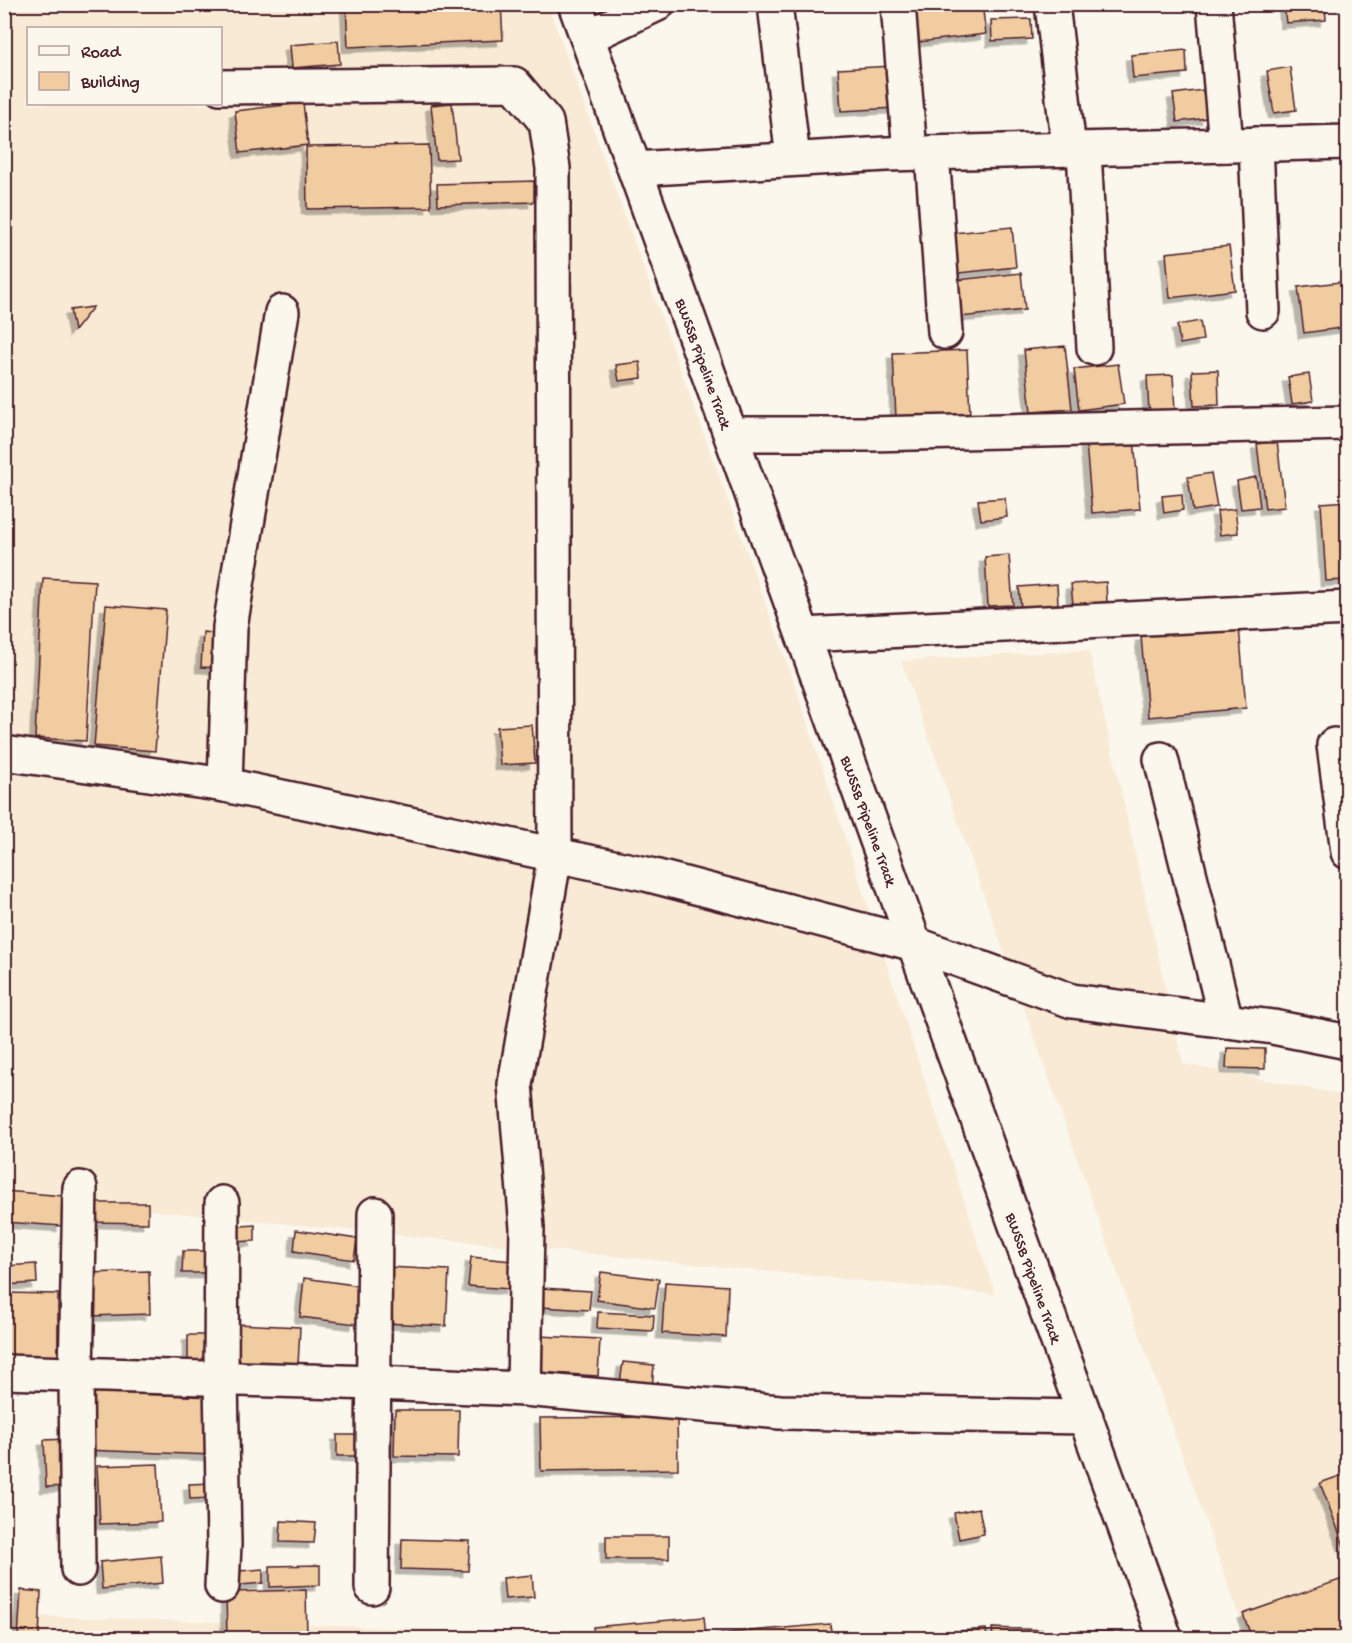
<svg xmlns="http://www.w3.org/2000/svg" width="1352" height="1643" viewBox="0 0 1352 1643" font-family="'Gochi Hand',sans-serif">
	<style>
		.built { fill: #f8ead5; fill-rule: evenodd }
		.building { fill: #f0cca0; stroke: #4a1f2b; stroke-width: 1.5; filter: url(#shadow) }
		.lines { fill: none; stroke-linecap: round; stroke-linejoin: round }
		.minor-casing { stroke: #4a1f2b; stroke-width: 38 }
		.minor { stroke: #fbf7ec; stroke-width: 33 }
		.labels { text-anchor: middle; stroke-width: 5; stroke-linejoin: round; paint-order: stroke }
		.street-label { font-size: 16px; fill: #4a1f2b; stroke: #fbf7ec }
	</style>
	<defs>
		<filter id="shadow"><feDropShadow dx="-5.5" dy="5.5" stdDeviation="0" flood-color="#0004"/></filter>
	</defs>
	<rect width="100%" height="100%" fill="#fbf7ec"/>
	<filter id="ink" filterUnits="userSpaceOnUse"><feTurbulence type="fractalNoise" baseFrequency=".0167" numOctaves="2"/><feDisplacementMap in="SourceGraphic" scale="12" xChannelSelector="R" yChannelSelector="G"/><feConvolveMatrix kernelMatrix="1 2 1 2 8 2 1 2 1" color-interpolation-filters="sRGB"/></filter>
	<g filter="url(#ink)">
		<path class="built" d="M4,5H548L794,682L995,1294L5,1196ZM28,28H220V104H28Z
			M1089,650L1183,1064L1343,1095L1348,1113L1347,1638H1247L901,661Z
			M5,1615L700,1638H5Z"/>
		<path class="building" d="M346,4H501L503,40L348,47Z
			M915,4H982L986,34L919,42Z
			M1284,4H1325L1326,20L1286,23Z
			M1031,19L1032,39L992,41L991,20Z
			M338,41L340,64L292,68L290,45Z
			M1186,50L1187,73L1133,78L1131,55Z
			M893,66L896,108L841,111L838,69Z
			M1290,67L1296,110L1274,113L1267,71Z
			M1203,90L1207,118L1177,122L1173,94Z
			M303,103L308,145L240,153L235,111Z
			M452,103L458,159L437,160L431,105Z
			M429,145L431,207L307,209L306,147Z
			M534,181V202L438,205L437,184Z
			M1012,227L1016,267L949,274L944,234Z
			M1229,246L1235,290L1170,298L1166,253Z
			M1021,273L1025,310L960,317L957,280Z
			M1348,281V327L1304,333L1298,287Z
			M93,307L74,331L70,310Z
			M1200,321L1203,340L1180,344L1177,325Z
			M1065,346L1072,409L1031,412L1024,350Z
			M967,350L970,415L896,419L893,353Z
			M640,362L642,378L619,381L616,365Z
			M1118,364L1124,404L1079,410L1074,369Z
			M1218,370L1219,405L1194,406L1192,371Z
			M1309,374L1313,401L1292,404L1288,377Z
			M1173,375L1175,411L1149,412L1147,376Z
			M1134,439L1140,509L1092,513L1086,443Z
			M1277,441L1285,507L1265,509L1257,444Z
			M1211,473L1217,507L1193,511L1188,477Z
			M1256,477L1260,507L1241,509L1237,481Z
			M1182,494L1183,510L1164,513L1162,496Z
			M1005,498L1007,517L981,520L978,500Z
			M1348,501V580L1326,581L1321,503Z
			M1235,509L1238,533L1220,535L1217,511Z
			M1009,555L1013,605L988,606L985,557Z
			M43,578L95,581L86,741L35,738Z
			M1106,582L1107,602L1073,605L1071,584Z
			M1057,584L1058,604L1021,608L1019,587Z
			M106,605L166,610L155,751L94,746Z
			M1239,627L1246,708L1148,717L1141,636Z
			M203,632L219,634L217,668L201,667Z
			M532,725L535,763L500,765L497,727Z
			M1227,1048L1265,1049V1069L1226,1068Z
			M4,1191L64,1196L62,1226L4,1222Z
			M89,1203H148V1223L90,1222Z
			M255,1225V1241L228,1242L227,1227Z
			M296,1230L357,1239L354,1260L294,1251Z
			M183,1251H210V1273H182Z
			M471,1257L512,1261L510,1289L468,1286Z
			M36,1264L37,1283L4,1285V1266Z
			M386,1267L449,1270L446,1326L384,1323Z
			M149,1271L150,1314L90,1316L88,1273Z
			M601,1272L659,1279L655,1308L597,1300Z
			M304,1278L361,1286L356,1324L300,1317Z
			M665,1282L728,1286L726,1337L662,1333Z
			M542,1288L591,1291L589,1310L541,1307Z
			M4,1293L58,1294V1357L4,1356Z
			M598,1312L654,1315L653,1331L597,1328Z
			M236,1324L300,1327L298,1366L234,1363Z
			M188,1335H214V1364H188Z
			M538,1336L600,1339L598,1376L535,1372Z
			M623,1362L654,1365L652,1388L620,1383Z
			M87,1392L215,1397L213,1455L84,1450Z
			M395,1410H459L458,1457L394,1456Z
			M677,1417L678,1469L541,1471L540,1418Z
			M337,1435H372L371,1456H337Z
			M67,1439L69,1486L46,1487L44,1440Z
			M158,1464L161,1522L100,1524L97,1466Z
			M1348,1473V1556L1320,1483Z
			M213,1483V1498L190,1499L189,1484Z
			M979,1508L984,1534L959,1539L954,1513Z
			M281,1521L316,1523L314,1543L280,1542Z
			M606,1536H669V1559H606Z
			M402,1539L470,1541L468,1571L401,1569Z
			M161,1556L163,1583L102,1589L100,1562Z
			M320,1565V1585L270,1587V1566Z
			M263,1569V1583L230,1586L228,1572Z
			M532,1575L534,1597L505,1599L503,1578Z
			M1348,1577V1638H1252L1243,1614Z
			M21,1590L41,1592L39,1638H18Z
			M306,1590L307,1638H227L226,1592Z
			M704,1617L706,1638H594L593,1627Z
			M830,1624L832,1638H716V1634Z
			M992,1628L1129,1633L1131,1638H993Z
			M986,1629L987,1638H871Z"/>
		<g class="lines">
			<g class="minor-casing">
				<g id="minor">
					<path id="s1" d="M575,4L1165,1638"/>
					<path d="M775,4L793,159"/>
					<path d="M898,4L910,153"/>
					<path d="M1052,4L1069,149"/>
					<path d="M1214,4L1226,145"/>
					<path d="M587,37L657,4"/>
					<path d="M220,87L514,84L546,122L553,168V217L555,855L515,1084L527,1228L524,1389"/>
					<path d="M1256,144L1263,311"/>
					<path d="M1084,149L1094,348"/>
					<path d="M932,153L945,332"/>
					<path d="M635,169L886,154L1348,142"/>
					<path d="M731,434H869L1348,423"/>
					<path d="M803,635L1348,608"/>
					<path d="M1334,745L1348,852"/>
					<path d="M4,753L225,785L646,874L915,944L1072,1001L1273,1027L1348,1042"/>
					<path d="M1161,759L1226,1021"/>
					<path d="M225,785L230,627L282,312"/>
					<path d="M222,1203L221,1379L224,1544L222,1586"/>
					<path d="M4,1372L375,1383L524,1389L780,1412L1086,1417"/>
					<path d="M78,1569L76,1374L80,1188"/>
					<path d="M372,1587L375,1214"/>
				</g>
			</g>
			<use href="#minor" class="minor"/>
		</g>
	</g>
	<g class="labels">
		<g class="street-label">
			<text dy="6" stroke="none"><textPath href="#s1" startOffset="382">BWSSB Pipeline Track</textPath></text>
			<text dy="6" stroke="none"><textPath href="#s1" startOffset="868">BWSSB Pipeline Track</textPath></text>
			<text dy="6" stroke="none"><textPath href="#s1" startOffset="1354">BWSSB Pipeline Track</textPath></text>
		</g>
	</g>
	<rect width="1352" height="1643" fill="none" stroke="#fbf7ec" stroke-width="24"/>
	<rect x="12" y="12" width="1328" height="1619" fill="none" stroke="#4a1f2b" stroke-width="2" filter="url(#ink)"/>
	<rect x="27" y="27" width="195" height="78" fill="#fbf7ec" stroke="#b4a19f" stroke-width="1.5"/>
	<rect x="39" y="46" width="30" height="9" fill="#fbf7ec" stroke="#b4a19f" stroke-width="1.5"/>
	<text x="81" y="57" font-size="18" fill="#4a1f2b">Road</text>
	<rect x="39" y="72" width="30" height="18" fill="#f0cca0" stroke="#b4a19f" stroke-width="1.5"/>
	<text x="81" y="87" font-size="18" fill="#4a1f2b">Building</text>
</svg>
